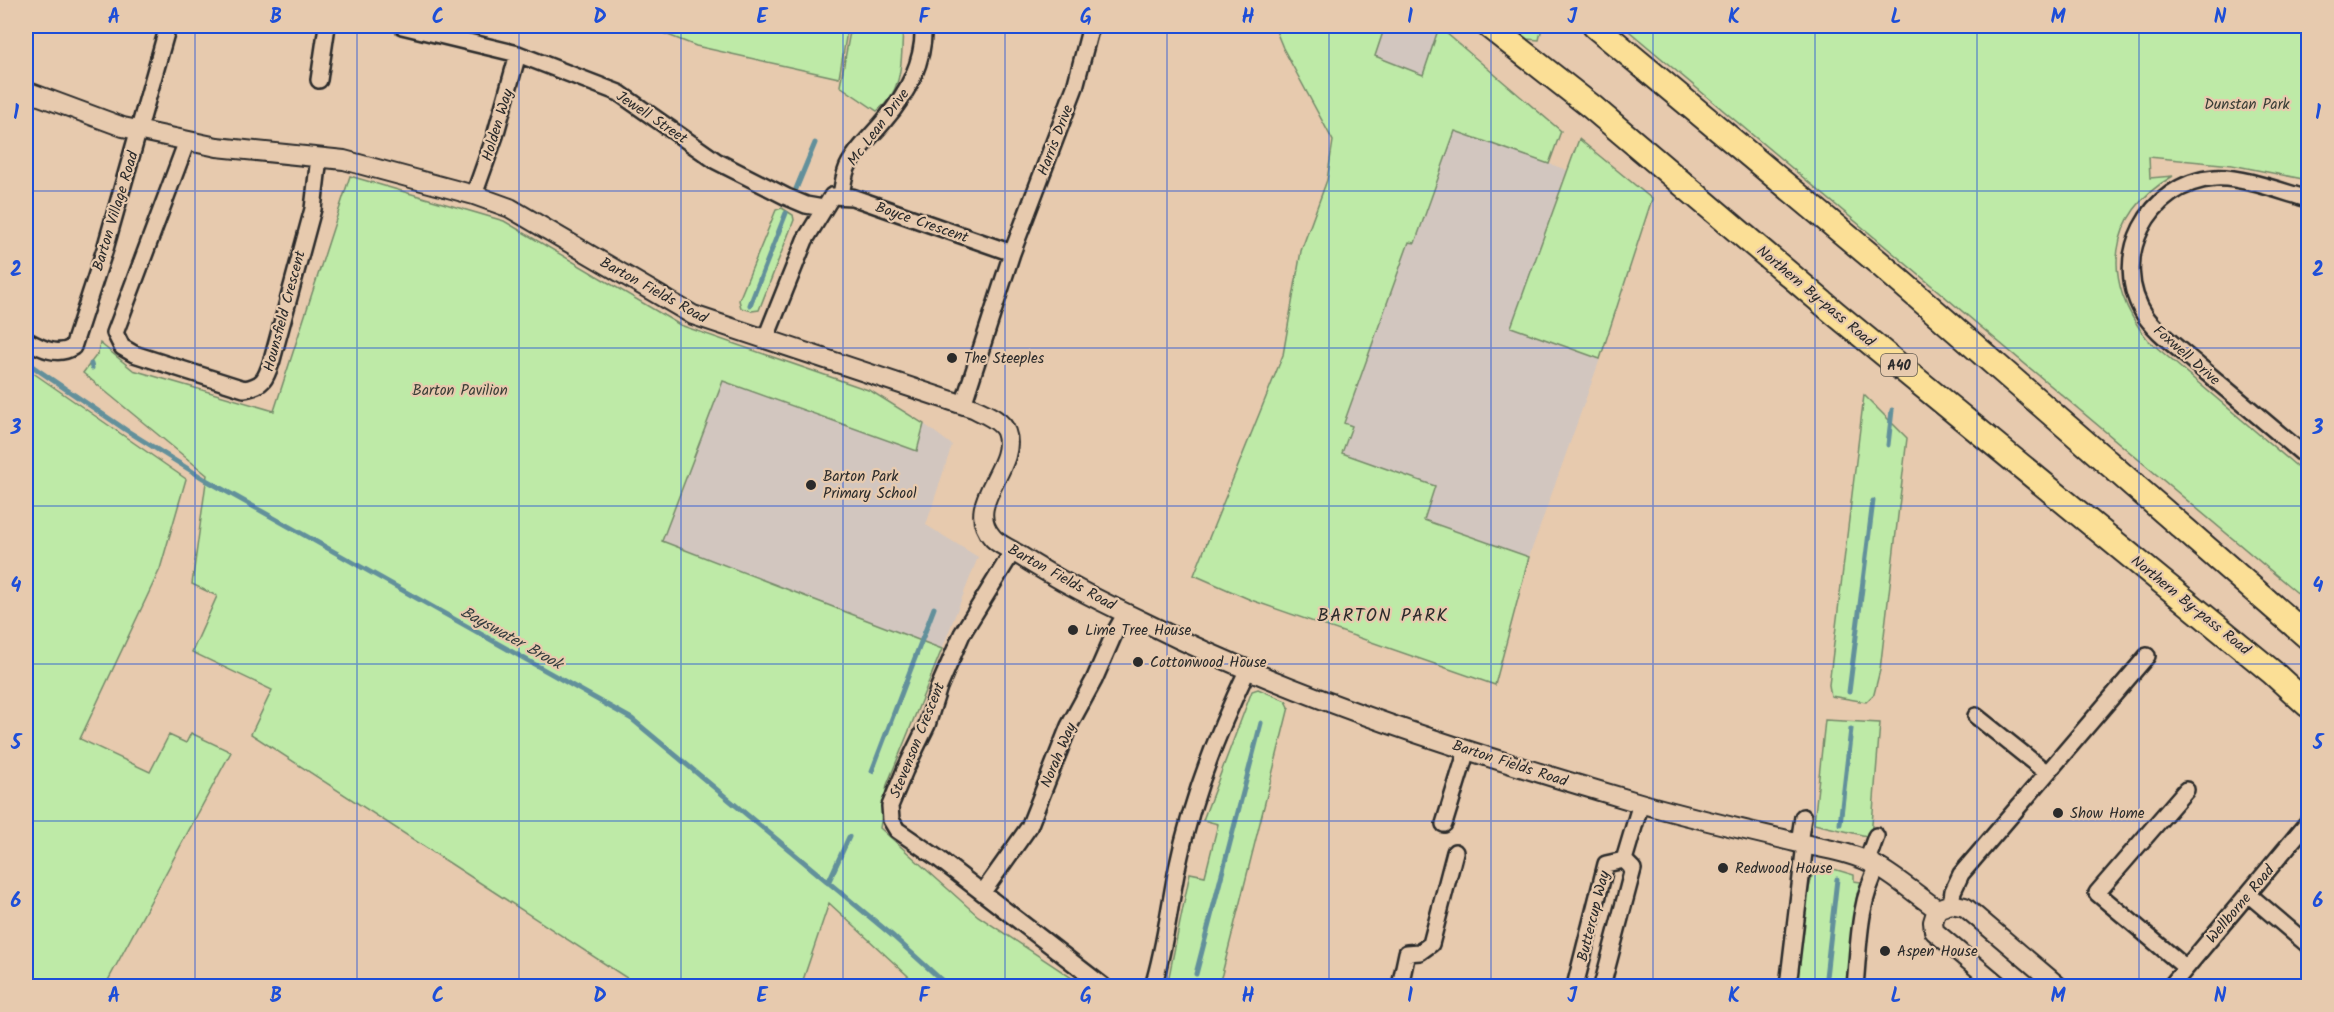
<svg xmlns="http://www.w3.org/2000/svg" width="2334" height="1012" viewBox="0 0 2334 1012" font-family="Kalam,sans-serif">
	<style>
		.built { fill: #d2c6bf }
		.green { fill: #beeaa7; stroke: #748a69; stroke-width: 1.5 }
		.lines { fill: none; stroke-linecap: round; stroke-linejoin: round }
		.stream { stroke: #62909b; stroke-width: 5 }
		.minor-casing { stroke: #2b2b2b; stroke-width: 20 }
		.tertiary-casing { stroke: #2b2b2b; stroke-width: 22 }
		.trunk-casing { stroke: #2b2b2b; stroke-width: 28 }
		.minor { stroke: #e7caae; stroke-width: 15 }
		.tertiary { stroke: #e7caae; stroke-width: 18 }
		.trunk { stroke: #fbdf96; stroke-width: 24 }
		.grid { fill: none; stroke: #1d4ed8; stroke-width: 1.5; stroke-opacity: 0.55 }
		.poi-dot { fill: #2b2b2b; stroke: #e7caae; stroke-width: 2 }
		.labels { text-anchor: middle; stroke-width: 4.5; stroke-linejoin: round; paint-order: stroke }
		.shield { fill: #e7caae; stroke: #635b52; stroke-width: 1.5 }
		.shield-label { font-size: 14px; font-weight: bold; fill: #2b2b2b }
		.park-label { font-size: 15px; fill: #3a3e37; stroke: #e7caae }
		.street-label { font-size: 15px; fill: #2b2b2b; stroke: #e7caae }
		.poi-label { font-size: 15px; fill: #2b2b2b; stroke: #e7caae; text-anchor: start }
		.water-label { font-size: 16px; font-style: italic; fill: #343c3e; stroke: #e7caae }
		.quarter-label { font-size: 18px; letter-spacing: 1.5px; fill: #2b2b2b; stroke: #e7caae }
		.neatline { fill: none; stroke: #1d4ed8; stroke-width: 2 }
		.grid-label { font-size: 20px; text-anchor: middle; font-weight: bold; fill: #1d4ed8 }
	</style>
	<rect width="100%" height="100%" fill="#e7caae"/>
	<filter id="ink" filterUnits="userSpaceOnUse"><feTurbulence type="fractalNoise" baseFrequency=".0167" numOctaves="2"/><feDisplacementMap in="SourceGraphic" scale="12" xChannelSelector="R" yChannelSelector="G"/><feConvolveMatrix kernelMatrix="1 2 1 2 8 2 1 2 1" color-interpolation-filters="sRGB"/></filter>
	<g filter="url(#ink)">
		<path class="built" d="M1385,26L1439,27L1423,75L1375,56Z
			M1455,131L1567,170L1511,327L1600,359L1529,557L1423,519L1342,453L1352,427L1344,424L1409,241L1415,243Z
			M723,381L871,391L924,424L952,445L926,525L978,557L942,649L662,541Z"/>
		<path class="green" d="M645,26H848L839,78L696,46Z
			M851,26H903C901,58 905,90 877,111L840,86Z
			M1274,26H1385L1375,56L1423,75L1439,27L1561,131L1549,164L1455,131L1415,243L1409,242L1344,423L1352,426L1342,453L1435,486L1424,520L1529,557L1495,685L1251,600L1194,575L1283,355L1301,251L1327,180L1333,141L1283,48Z
			M1511,26H1540L1542,28L1539,40L1527,39Z
			M1623,26H2308V180L2232,165L2149,157L2150,178L2173,176C2106,214 2101,282 2148,340L2308,476V602Z
			M1579,139L1652,199L1600,359L1511,327Z
			M350,176L504,221L680,325L871,391L924,424L917,451L723,381L662,541L942,649L887,785L880,828L978,916L1084,986H919L829,903L801,986H639L251,734L272,690L192,652L217,596L192,584L207,475L83,373L98,353L100,343L133,370L274,411Z
			M782,208L793,215L794,220L759,310L752,311L741,308L739,300L776,210Z
			M26,368L186,479L160,569L80,739L150,772L169,735L186,743L191,733L231,752L105,986H26Z
			M1864,395L1907,438L1880,670L1874,694L1866,702L1831,696L1829,685Z
			M1258,689L1286,701L1289,707L1222,974L1218,986H1167L1190,873L1205,876L1218,824L1203,820L1252,691Z
			M1825,720L1880,723L1871,837L1814,824Z
			M1820,865L1854,875V881L1861,882L1857,893L1848,986H1795L1802,919L1813,871Z"/>
		<g class="lines">
			<path class="stream" d="M1639,26H1641
				M796,189L815,143
				M750,305L786,213
				M26,362L126,430L206,480L632,719L894,937L948,986
				M91,364L92,368
				M1888,445L1892,410
				M1849,692L1873,501
				M872,771L934,608
				M1840,824L1851,729
				M828,883L849,837
				M1196,974L1261,723
				M1825,986L1837,879"/>
			<g class="minor-casing">
				<path id="minor" d="M402,26L518,54L619,93L716,161L787,197L806,205L823,208
					M319,80L327,26
					M187,141L115,333L122,347L134,354L244,389C264,386 266,378 272,360L313,209L319,157
					M474,195L495,136L518,54
					M841,195C843,185 844,172 849,164C858,147 872,136 884,121C907,94 925,62 923,26
					M2308,199C2283,192 2240,176 2215,178C2148,183 2108,260 2146,317C2160,336 2183,352 2200,367C2236,397 2272,428 2308,458
					M26,340C41,348 57,357 73,347L105,249L168,26
					M765,340L805,240L832,196L852,197L1012,253
					M963,405L1012,253L1075,87L1091,26
					M1013,551L962,634L939,687L927,725L905,770L890,806L891,820L897,830L939,859L1103,986
					M1976,716L2047,773
					M2186,790L2097,893L2186,968
					M1444,824L1467,750
					M1799,843L1803,817
					M1624,860L1641,803
					M1867,861L1876,836
					M983,892L1029,827L1069,726L1094,680L1115,632L1126,613
					M2248,894L2308,945
					M1951,904L1953,891L1961,874L2147,656
					M1153,986C1165,948 1169,908 1177,869C1191,800 1217,733 1248,669
					M1400,986L1407,953L1420,952L1431,944L1455,852
					M1575,986L1606,864L1624,860
					M1602,986L1633,869L1624,860
					M1788,986L1805,844
					M1855,986C1859,947 1858,903 1878,867
					M2171,986L2308,822"/>
			</g>
			<g class="tertiary-casing">
				<path id="tertiary" d="M26,91L123,127L217,147L344,160L474,195L510,208L693,315L973,408C983,413 1002,420 1006,432C1019,467 962,503 992,537C997,544 1009,548 1016,553C1057,580 1102,602 1146,623C1299,700 1476,755 1640,803C1691,818 1743,829 1795,842C1819,848 1847,851 1869,862C1893,874 1915,894 1937,909
					M1999,986L1934,931L1933,922L1937,909L1951,904L1965,907L2058,986"/>
			</g>
			<g class="trunk-casing">
				<path id="trunk" d="M1489,26L1592,107L1836,314L2272,672L2308,705
					M1595,26L1879,263L2308,637"/>
			</g>
			<use href="#minor" class="minor"/>
			<use href="#tertiary" class="tertiary"/>
			<use href="#trunk" class="trunk"/>
		</g>
	</g>
	<path class="grid" d="M195,26V986M357,26V986M519,26V986M681,26V986M843,26V986M1005,26V986M1167,26V986M1329,26V986M1491,26V986M1653,26V986M1815,26V986M1977,26V986M2139,26V986M26,191H2308M26,348H2308M26,506H2308M26,664H2308M26,821H2308"/>
	<g class="poi-dot">
		<circle cx="952" cy="358" r="6"/>
		<circle cx="811" cy="485" r="6"/>
		<circle cx="1073" cy="630" r="6"/>
		<circle cx="1138" cy="662" r="6"/>
		<circle cx="2058" cy="813" r="6"/>
		<circle cx="1723" cy="868" r="6"/>
		<circle cx="1885" cy="951" r="6"/>
	</g>
	<g class="labels">
		<rect class="shield" x="1881" y="354" width="36" height="22" rx="4.5"/>
		<g class="shield-label">
			<text x="1899" y="370">A40</text>
		</g>
		<g class="park-label">
			<text x="2247" y="109">Dunstan Park</text>
			<text x="460" y="395">Barton Pavilion</text>
		</g>
		<g class="street-label">
			<text transform="translate(652 117) rotate(34)" y="5">Jewell Street</text>
			<text transform="translate(497 125) rotate(-73)" y="5">Holden Way</text>
			<text transform="translate(878 127) rotate(-53)" y="5">Mc Lean Drive</text>
			<text transform="translate(1055 140) rotate(-69)" y="5">Harris Drive</text>
			<text transform="translate(115 211) rotate(-73)" y="5">Barton Village Road</text>
			<text transform="translate(922 222) rotate(19)" y="5">Boyce Crescent</text>
			<text transform="translate(654 290) rotate(29)" y="5">Barton Fields Road</text>
			<text transform="translate(1816 296) rotate(40)" y="5">Northern By-pass Road</text>
			<text transform="translate(284 311) rotate(-75)" y="5">Hounsfield Crescent</text>
			<text transform="translate(2187 355) rotate(41)" y="5">Foxwell Drive</text>
			<text transform="translate(1062 577) rotate(29)" y="5">Barton Fields Road</text>
			<text transform="translate(2191 605) rotate(39)" y="5">Northern By-pass Road</text>
			<text transform="translate(917 740) rotate(-68)" y="5">Stevenson Crescent</text>
			<text transform="translate(1058 755) rotate(-67)" y="5">Norah Way</text>
			<text transform="translate(1510 763) rotate(18)" y="5">Barton Fields Road</text>
			<text transform="translate(2240 904) rotate(-50)" y="5">Wellborne Road</text>
			<text transform="translate(1593 916) rotate(-76)" y="5">Buttercup Way</text>
		</g>
		<g class="poi-label">
			<text x="964" y="363">The Steeples</text>
			<text x="823" y="481">Barton Park<tspan x="823" dy="17">Primary School</tspan></text>
			<text x="1085" y="635">Lime Tree House</text>
			<text x="1150" y="667">Cottonwood House</text>
			<text x="2070" y="818">Show Home</text>
			<text x="1735" y="873">Redwood House</text>
			<text x="1897" y="956">Aspen House</text>
		</g>
		<g class="water-label">
			<text transform="translate(512 637) rotate(29)" y="6">Bayswater Brook</text>
		</g>
		<g class="quarter-label">
			<text x="1383" y="621">BARTON PARK</text>
		</g>
	</g>
	<rect width="2334" height="1012" fill="none" stroke="#e7caae" stroke-width="66"/>
	<rect x="33" y="33" width="2268" height="946" class="neatline"/>
	<g class="grid-label">
		<text x="114" y="23">A</text>
		<text x="276" y="23">B</text>
		<text x="438" y="23">C</text>
		<text x="600" y="23">D</text>
		<text x="762" y="23">E</text>
		<text x="924" y="23">F</text>
		<text x="1086" y="23">G</text>
		<text x="1248" y="23">H</text>
		<text x="1410" y="23">I</text>
		<text x="1572" y="23">J</text>
		<text x="1734" y="23">K</text>
		<text x="1896" y="23">L</text>
		<text x="2058" y="23">M</text>
		<text x="2220" y="23">N</text>
		<text x="16" y="119">1</text>
		<text x="2318" y="119">1</text>
		<text x="16" y="276">2</text>
		<text x="2318" y="276">2</text>
		<text x="16" y="434">3</text>
		<text x="2318" y="434">3</text>
		<text x="16" y="592">4</text>
		<text x="2318" y="592">4</text>
		<text x="16" y="749">5</text>
		<text x="2318" y="749">5</text>
		<text x="16" y="907">6</text>
		<text x="2318" y="907">6</text>
		<text x="114" y="1002">A</text>
		<text x="276" y="1002">B</text>
		<text x="438" y="1002">C</text>
		<text x="600" y="1002">D</text>
		<text x="762" y="1002">E</text>
		<text x="924" y="1002">F</text>
		<text x="1086" y="1002">G</text>
		<text x="1248" y="1002">H</text>
		<text x="1410" y="1002">I</text>
		<text x="1572" y="1002">J</text>
		<text x="1734" y="1002">K</text>
		<text x="1896" y="1002">L</text>
		<text x="2058" y="1002">M</text>
		<text x="2220" y="1002">N</text>
	</g>
</svg>
